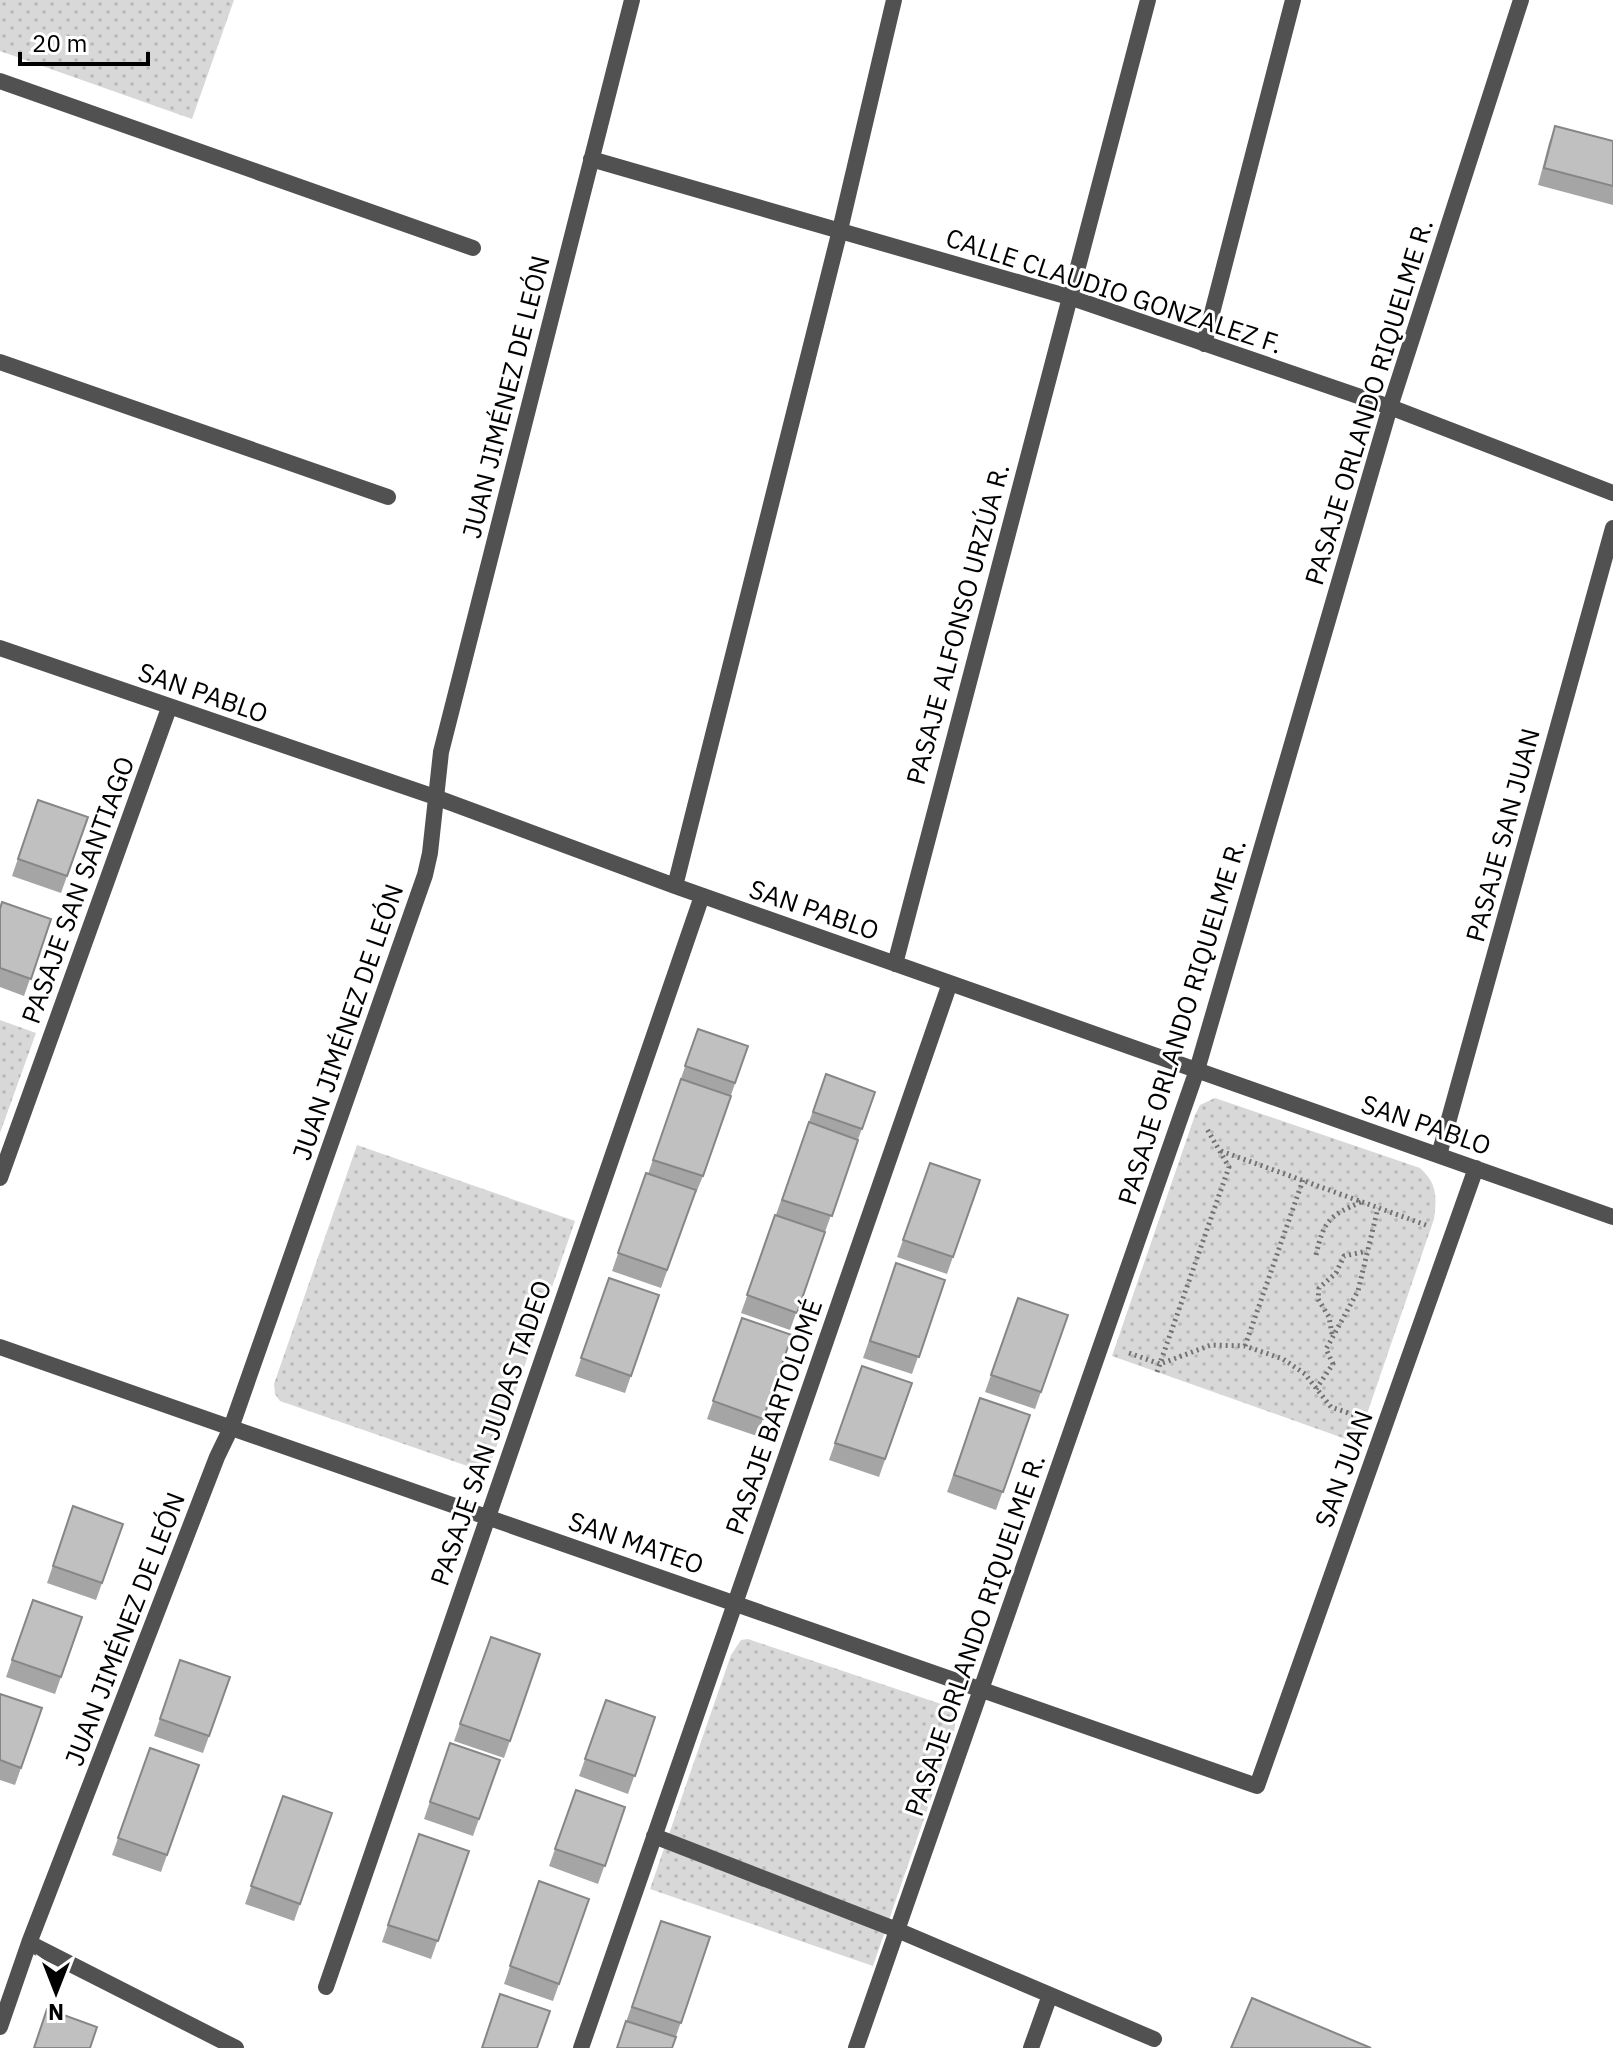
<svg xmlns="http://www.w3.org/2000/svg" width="1613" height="2048" viewBox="0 0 1613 2048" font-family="'IBM Plex Sans',sans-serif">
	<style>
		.park { fill: url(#park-dots) }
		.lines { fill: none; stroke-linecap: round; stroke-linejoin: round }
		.path { stroke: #737373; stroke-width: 5; stroke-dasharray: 2 4; stroke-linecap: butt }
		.minor { stroke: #515151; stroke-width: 16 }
		.wall { fill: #a5a5a5 }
		.building { fill: #c0c0c0; stroke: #868686; stroke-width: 2 }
		.labels { text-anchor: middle; stroke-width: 6; stroke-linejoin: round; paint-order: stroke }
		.street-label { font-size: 26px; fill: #000; stroke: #fff }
	</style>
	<defs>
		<pattern id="park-dots" width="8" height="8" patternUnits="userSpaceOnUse" patternTransform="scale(2)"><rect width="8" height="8" fill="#d8d8d8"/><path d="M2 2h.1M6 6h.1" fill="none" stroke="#b8b8b8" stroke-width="1.8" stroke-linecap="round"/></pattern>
	</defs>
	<rect width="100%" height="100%" fill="#fff"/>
	<path class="park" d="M0,0H234L192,119L0,51Z
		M0,1020L36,1033L0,1133Z
		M1215,1098L1420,1168C1437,1183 1437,1197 1434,1219L1357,1443L1112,1356L1195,1115L1200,1105Z
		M357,1145L575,1221L491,1462L485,1469H476L280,1401L275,1394L274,1384Z
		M748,1639L941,1704C954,1711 957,1718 954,1732L873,1966L650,1889L731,1655L741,1640Z"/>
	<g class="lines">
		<path class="path" d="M1221,1151L1426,1225
			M1316,1255C1324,1220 1329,1216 1361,1202
			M1332,1334L1329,1317L1318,1299L1319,1288L1336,1273L1344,1256L1367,1251
			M1245,1346L1303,1180
			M1129,1353L1160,1364L1211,1345L1245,1346L1283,1359L1305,1374L1331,1407L1357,1416
			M1157,1372L1229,1167L1207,1129
			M1316,1389L1333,1364L1326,1349L1358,1291L1378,1208"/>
		<path class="minor" d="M0,81L473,248
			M591,159L1069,297L1390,407L1613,493
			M1204,344L1293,0
			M0,362L388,497
			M0,648L435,797L675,886L1613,1217
			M675,886L840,230L894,0
			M895,964L1148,0
			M1439,1155L1613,528
			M0,1178L169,708
			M0,1347L1257,1786L1476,1168
			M654,1836L897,1930L1154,2039
			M29,1943L236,2048
			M326,1987L702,896
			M0,2027L29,1943L217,1457L231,1428L425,875L430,853L441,752L632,0
			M581,2048L950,983
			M856,2048L1197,1070L1390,407L1521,0
			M1031,2048L1050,1995"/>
	</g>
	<path class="wall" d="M1555,126L1613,141V205L1538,185L1549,143Z
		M38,800L88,817L61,893L12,876Z
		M0,909L51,919L24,996L0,987Z
		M698,1029L748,1046L703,1176L696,1193H695L661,1288L612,1271L646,1173L648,1174Z
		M826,1074L875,1092L790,1330L741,1313Z
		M930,1163L980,1180L947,1274L897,1257Z
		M896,1263L945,1280L912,1374L863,1358Z
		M609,1278L659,1295L625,1393L575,1376Z
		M1018,1298L1068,1315L1035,1409L985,1392Z
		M742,1318L792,1335L757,1436L707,1419Z
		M862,1366L912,1383L879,1477L829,1460Z
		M980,1398L1030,1415L996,1510L947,1492Z
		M73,1506L123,1524L96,1600L47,1583Z
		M33,1600L82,1617L55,1694L6,1677Z
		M491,1637L540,1654L504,1758L454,1741Z
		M180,1660L230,1677L203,1753L154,1736Z
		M0,1694L42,1708L15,1785L0,1780Z
		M606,1700L655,1717L628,1794L579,1776Z
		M450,1743L500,1760L473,1836L424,1819Z
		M150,1748L199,1765L161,1872L112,1855Z
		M576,1790L625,1807L598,1884L549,1866Z
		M283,1796L332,1813L294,1921L245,1904Z
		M419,1834L469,1851L431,1959L382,1942Z
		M539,1881L589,1899L553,2001L504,1984Z
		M661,1921L710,1937L672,2048H617Z"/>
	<path class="building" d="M1555,126L1613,141V186L1544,168Z
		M38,800L88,817L67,876L18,859Z
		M2,902L51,919L31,979L0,968V909Z
		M698,1029L748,1046L735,1083L685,1066Z
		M826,1074L875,1092L862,1129L813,1112Z
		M681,1079L731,1096L703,1176L653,1160Z
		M809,1122L858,1140L832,1216L782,1200Z
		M930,1163L980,1180L953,1257L903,1240Z
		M646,1173L696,1190L667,1270L618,1253Z
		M775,1215L825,1232L797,1313L747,1295Z
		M896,1263L945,1280L919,1357L870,1341Z
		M609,1278L659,1295L631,1376L581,1358Z
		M1018,1298L1068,1315L1041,1392L991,1375Z
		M742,1318L792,1335L763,1419L713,1401Z
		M862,1366L912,1383L885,1459L835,1443Z
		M980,1398L1030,1415L1003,1492L954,1475Z
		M73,1506L123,1524L102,1583L53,1566Z
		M33,1600L82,1617L61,1677L12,1660Z
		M491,1637L540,1654L510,1741L460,1724Z
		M180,1660L230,1677L209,1736L160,1719Z
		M0,1694L42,1708L21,1768L0,1760Z
		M606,1700L655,1717L635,1776L585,1759Z
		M450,1743L500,1760L479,1819L430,1802Z
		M150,1748L199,1765L167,1855L118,1838Z
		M576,1790L625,1807L605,1866L555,1849Z
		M283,1796L332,1813L300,1904L251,1886Z
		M419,1834L469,1851L438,1941L388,1925Z
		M539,1881L589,1899L559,1984L510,1966Z
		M661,1921L710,1937L681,2023L632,2007Z
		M500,1994L550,2011L537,2048H482Z
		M1252,1998L1371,2048H1231Z
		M47,2009L97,2027L90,2048H34Z
		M626,2021L676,2037L672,2048H617Z"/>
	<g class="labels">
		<g class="street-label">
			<text transform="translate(1114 291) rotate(18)" y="9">CALLE CLAUDIO GONZALEZ F.</text>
			<text transform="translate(506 397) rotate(-76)" y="9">JUAN JIMÉNEZ DE LEÓN</text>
			<text transform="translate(1369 402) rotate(-73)" y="9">PASAJE ORLANDO RIQUELME R.</text>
			<text transform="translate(958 624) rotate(-75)" y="9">PASAJE ALFONSO URZÚA R.</text>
			<text transform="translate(203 693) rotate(19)" y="9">SAN PABLO</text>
			<text transform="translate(1503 835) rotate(-75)" y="9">PASAJE SAN JUAN</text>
			<text transform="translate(78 890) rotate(-70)" y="9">PASAJE SAN SANTIAGO</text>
			<text transform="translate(814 910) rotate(19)" y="9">SAN PABLO</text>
			<text transform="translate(348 1022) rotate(-71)" y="9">JUAN JIMÉNEZ DE LEÓN</text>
			<text transform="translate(1182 1022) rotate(-73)" y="9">PASAJE ORLANDO RIQUELME R.</text>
			<text transform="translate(1426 1125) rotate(19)" y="9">SAN PABLO</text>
			<text transform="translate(774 1417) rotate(-71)" y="9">PASAJE BARTOLOMÉ</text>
			<text transform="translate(491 1433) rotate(-71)" y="9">PASAJE SAN JUDAS TADEO</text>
			<text transform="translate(1344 1469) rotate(-70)" y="9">SAN JUAN</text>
			<text transform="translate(636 1543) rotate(19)" y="9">SAN MATEO</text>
			<text transform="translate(125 1629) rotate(-69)" y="9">JUAN JIMÉNEZ DE LEÓN</text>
			<text transform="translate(975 1635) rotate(-71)" y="9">PASAJE ORLANDO RIQUELME R.</text>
		</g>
	</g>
	<g transform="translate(56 1992) rotate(180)" stroke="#ffffff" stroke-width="6" paint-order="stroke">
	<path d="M0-6L14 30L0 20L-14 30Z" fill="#000000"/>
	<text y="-12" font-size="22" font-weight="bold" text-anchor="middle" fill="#000000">N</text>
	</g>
	<path d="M20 52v12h128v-12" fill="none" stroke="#000000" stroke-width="4"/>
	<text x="32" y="52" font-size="24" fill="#000000" stroke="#ffffff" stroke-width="6" paint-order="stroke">20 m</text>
</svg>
